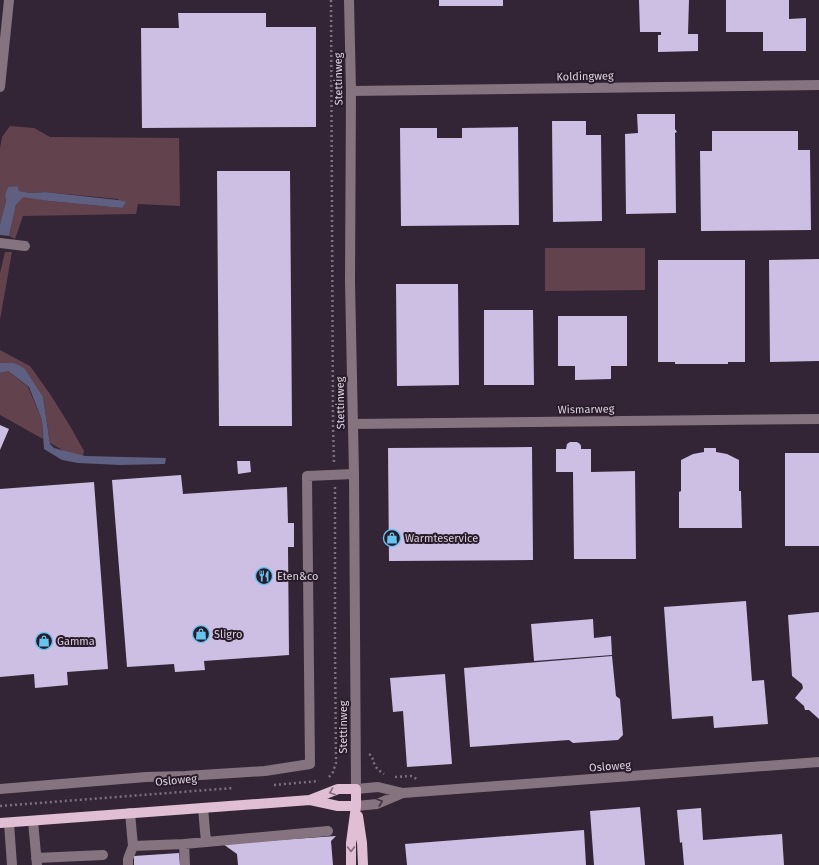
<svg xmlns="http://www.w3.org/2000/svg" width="819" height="865" viewBox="0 0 819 865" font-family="'Fira Sans',sans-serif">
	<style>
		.green { fill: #62434d }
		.water { fill: #5f5f82 }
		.building { fill: #cdbee4 }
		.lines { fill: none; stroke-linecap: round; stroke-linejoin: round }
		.path { stroke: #7c707e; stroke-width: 2.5; stroke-dasharray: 2 3; stroke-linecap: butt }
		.minor { stroke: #85747f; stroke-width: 10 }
		.major { stroke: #e0bed4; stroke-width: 10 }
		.oneway { stroke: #846c80 }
		.oneway2 { stroke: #403140 }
		.labels { text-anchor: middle; stroke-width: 4; stroke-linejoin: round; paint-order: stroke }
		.street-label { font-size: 11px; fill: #dbd1dc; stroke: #291b2b }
		.poi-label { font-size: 11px; fill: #dbd1dc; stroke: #291b2b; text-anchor: start }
	</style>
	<rect width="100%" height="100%" fill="#332535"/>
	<path class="green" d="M10,126L34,128L50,137L179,138L180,206L138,204L136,214L23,216L15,239L9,236L16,205L23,196L49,201L122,208L118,199L45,192L31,193L19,191L16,186L8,188L5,195L6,201L0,224V149L2,137Z
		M545,248H645V290L545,291Z
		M5,252H12L0,320V273Z
		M0,350L30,366L50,394L70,426L84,451L83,456L64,451L50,443L43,397L14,363H0Z
		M8,371L28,387L42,420L43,439L0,415V373Z"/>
	<path class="water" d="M17,186L19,191L31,193L45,192L118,200L126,202L122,208L49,201L23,197L16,205L9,236L0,235V224L6,201L5,195L8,187Z
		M0,363H14L24,368L43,397L50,444L54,448L85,456L166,458L165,464L120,465L78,463L62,460L44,449L42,420L29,387L8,371L0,373Z"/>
	<path class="building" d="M439,0H503V6H439Z
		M639,0H689L688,34H698V51L658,52V35H661V32H640Z
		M726,0H789V19L806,18V51H763V32H726Z
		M178,13H266V27H316V127L142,128L141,28H179Z
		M637,114H675V129L677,132L675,133L676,213L626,214L625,134L638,133Z
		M552,121H586V135H601L602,221L553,222Z
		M518,127L519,225L401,226L400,128H437V138H462V128Z
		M712,131H798V150H810L811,230L701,231L700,151H712Z
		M217,171H290L292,426H219Z
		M819,259V361L770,362L769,260Z
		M658,260H745V362H728V364H675V362H658Z
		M396,284H458L459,385L397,386Z
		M484,310H533L534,385H484Z
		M558,316H627V366H611V379L575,380V366H558Z
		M0,425L9,429L0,450Z
		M570,442H577L580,444L581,446V449H591V472L635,471L636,559H574L573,472H556V449H566L567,444Z
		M532,447L533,560L389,561L388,448Z
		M704,448H716V452L727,454L739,460V491H741L742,528H679V492L681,491V460L693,454L704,452Z
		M785,453H819V546H785Z
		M237,461H250L251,472L238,474Z
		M181,475L183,494L287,487L288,523H294V547H288L289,655L204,661L205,670L175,672L174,664L127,667L112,480Z
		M94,482L108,669L67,672L68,685L35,688L34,674L0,677V489Z
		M746,601L752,681L764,680L768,724L714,728L713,716L672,719L664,607Z
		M819,612V719L809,710H805L804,706L795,698L803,688L802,684L792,676L788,615Z
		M593,619L594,638L611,636L612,655L534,661L531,624Z
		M612,656L616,696L620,699L623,735L618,740L573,743L569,740L470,747L464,668Z
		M445,674L452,764L407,767L403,711L393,712L390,678Z
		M640,807L645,865H594L590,811Z
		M701,808L703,840L782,834L784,865H684L682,842L680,843L677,810Z
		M584,830L586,865H407L405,844Z
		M336,836L331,841L333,865H238L237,854L223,844Z
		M179,853L180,865H134V856Z"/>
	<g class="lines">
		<path class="path" d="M331,0L333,426L334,462
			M369,754C374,757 372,761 376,767C378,770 381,772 384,774
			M329,777L333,772L336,763L335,649V487
			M395,777L411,776L417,779
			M274,785L319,781
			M0,806L233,788"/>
		<path class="minor" d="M349,0L351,91L350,282L354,474L356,789L378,787L403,793L819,762
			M0,87L9,0
			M351,91L819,85
			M0,243L25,246
			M353,424L819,419
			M0,789L146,777L185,776L265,771L310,764L307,476L354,474
			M356,806L377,804L403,793
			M203,808L206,842
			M33,821L37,865
			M9,823L12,865
			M184,844L328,831
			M133,846L184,844L185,865
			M36,858L103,855
			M128,865V859L133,846L130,813"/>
		<path class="major" d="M310,800L338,806H356
			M358,816L362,843L363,865
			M0,823L310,800L338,789H356V806L351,843V865"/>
	</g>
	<defs><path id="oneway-chevron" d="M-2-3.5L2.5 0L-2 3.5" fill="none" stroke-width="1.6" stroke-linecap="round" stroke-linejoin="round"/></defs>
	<g class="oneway">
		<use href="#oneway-chevron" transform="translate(332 792) rotate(160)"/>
		<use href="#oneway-chevron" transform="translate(351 849) rotate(90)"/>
	</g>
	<use class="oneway2" href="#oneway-chevron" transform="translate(380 802) rotate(-19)"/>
	<defs>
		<g id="shop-ring" transform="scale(0.9)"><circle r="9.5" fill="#291b2b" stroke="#66c4ef" stroke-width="1.5"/><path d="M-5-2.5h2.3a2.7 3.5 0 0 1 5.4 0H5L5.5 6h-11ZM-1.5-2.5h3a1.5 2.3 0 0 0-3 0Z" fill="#66c4ef"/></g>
		<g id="restaurant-ring" transform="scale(0.9)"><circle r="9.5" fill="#291b2b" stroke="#66c4ef" stroke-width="1.5"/><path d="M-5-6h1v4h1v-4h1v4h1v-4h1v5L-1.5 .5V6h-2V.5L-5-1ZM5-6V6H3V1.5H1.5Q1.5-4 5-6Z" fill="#66c4ef"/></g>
	</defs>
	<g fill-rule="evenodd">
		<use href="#shop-ring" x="392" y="538"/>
		<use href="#restaurant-ring" x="264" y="576"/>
		<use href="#shop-ring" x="201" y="634"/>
		<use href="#shop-ring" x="44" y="641"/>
	</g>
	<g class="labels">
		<g class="street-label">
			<text transform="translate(585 76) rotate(-1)" y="4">Koldingweg</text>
			<text transform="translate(338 79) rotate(-91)" y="4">Stettinweg</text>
			<text transform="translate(340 403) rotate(-91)" y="4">Stettinweg</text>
			<text transform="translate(586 409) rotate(-1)" y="4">Wismarweg</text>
			<text transform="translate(343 727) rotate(-90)" y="4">Stettinweg</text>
			<text transform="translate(610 766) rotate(-4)" y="4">Osloweg</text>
			<text transform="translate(176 780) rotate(-5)" y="4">Osloweg</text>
		</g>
		<g class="poi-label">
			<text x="405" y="542">Warmteservice</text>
			<text x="277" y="580">Eten&amp;co</text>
			<text x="214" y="638">Sligro</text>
			<text x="57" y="645">Gamma</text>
		</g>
	</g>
</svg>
